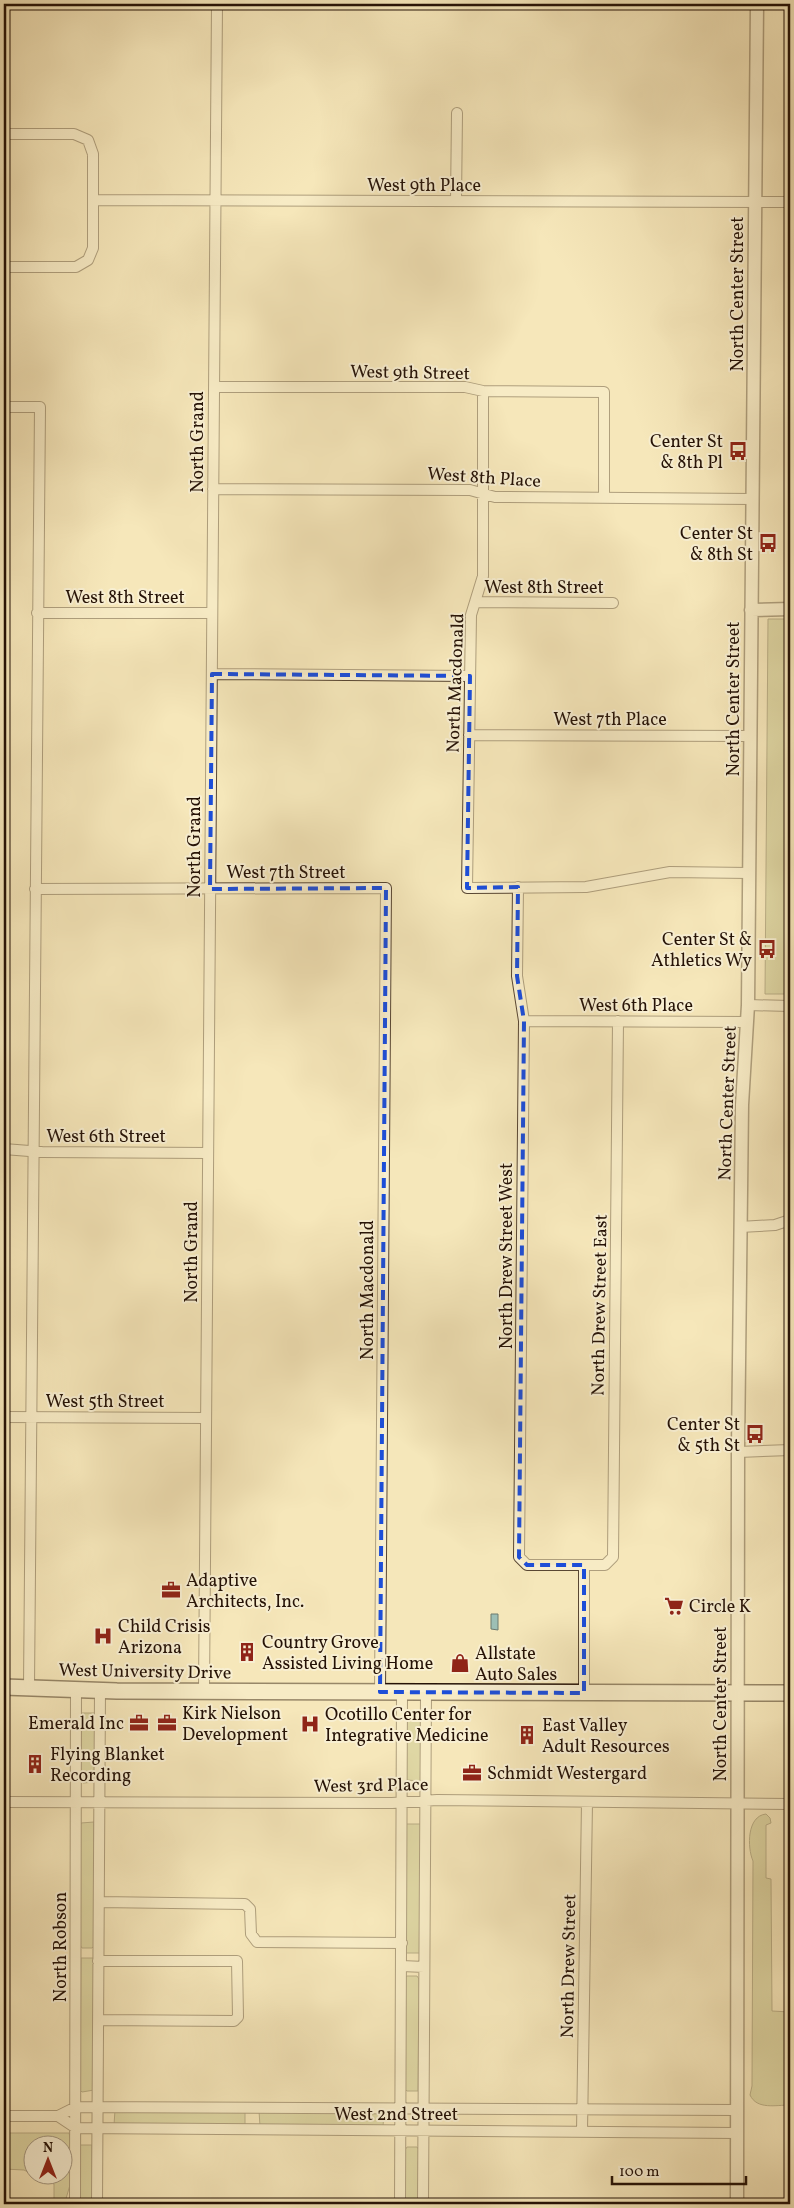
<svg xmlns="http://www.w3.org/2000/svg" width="794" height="2208" viewBox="0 0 794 2208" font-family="Vollkorn,serif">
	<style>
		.green { fill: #c3c38b; stroke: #746a48 }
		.water { fill: #9dbfb5; stroke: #6d7a6f }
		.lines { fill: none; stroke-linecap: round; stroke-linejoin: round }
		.minor-casing { stroke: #594733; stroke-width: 12 }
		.tertiary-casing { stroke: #594733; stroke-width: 15 }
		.secondary-casing { stroke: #251206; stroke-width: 18 }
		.minor { stroke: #f8efd2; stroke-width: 10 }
		.tertiary { stroke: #f8efd2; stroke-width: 12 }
		.secondary { stroke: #f8efd2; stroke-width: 15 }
		.marked { fill: none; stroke: #1d4ed8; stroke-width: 4; stroke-dasharray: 10 6; stroke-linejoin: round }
		.labels { text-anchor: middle; stroke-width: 4; stroke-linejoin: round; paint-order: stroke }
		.street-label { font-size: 18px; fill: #251206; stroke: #f8efd2 }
		.poi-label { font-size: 18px; fill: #251206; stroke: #f8efd2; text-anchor: start }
	</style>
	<rect width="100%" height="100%" fill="#f5e7ba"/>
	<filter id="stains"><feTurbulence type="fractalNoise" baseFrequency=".004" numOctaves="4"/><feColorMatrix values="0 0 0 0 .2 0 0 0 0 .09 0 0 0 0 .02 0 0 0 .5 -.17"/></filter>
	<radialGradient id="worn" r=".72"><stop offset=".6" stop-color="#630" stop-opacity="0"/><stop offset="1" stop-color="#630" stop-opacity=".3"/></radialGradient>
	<path class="green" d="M768,619H790V994H765Z
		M82,1713H95L96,1782L83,1783L80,1780Z
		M407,1714H421V1781L406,1780Z
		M766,1814L770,1818L771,1823L766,1825V1878L771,1879L772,2011L790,2012V2105C776,2105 757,2110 750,2095L752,2086L753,1861C747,1847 747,1816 766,1814Z
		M94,1822V1946L92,1948H82L80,1945V1827L81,1823Z
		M406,1824H420L421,1827L420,1953H407L405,1951Z
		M81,1958H93L94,1960V2090L82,2092L80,2090Z
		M407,1976H417L419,1979L418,2091H407L404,2088L405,1978Z
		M115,2110L245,2112V2125H114Z
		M259,2111L382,2112L384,2114L383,2126H260Z
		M4,2133H69L70,2137V2185L65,2202H54V2184L35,2176H62V2146H32V2174L24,2170L4,2169Z
		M80,2145H92L93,2204H79Z
		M407,2147H417L419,2150V2204H404L405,2150Z"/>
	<path class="water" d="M491,1614H498V1630L491,1629Z"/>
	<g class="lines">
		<g class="minor-casing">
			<path id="minor" d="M4,134H74L88,140L93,154V248L88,260L76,267H4
				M93,200L790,202
				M456,201L457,113
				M214,387H465L483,391L604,392V498
				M483,391V576L471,615L467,888L586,887L670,872L749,873
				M4,407H40L29,1687
				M213,489L470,490L495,497L752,499
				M475,602L613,603
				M37,613H212
				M212,674L470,676
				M469,735L751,736
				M518,887L517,976L524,1021L519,1557L527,1565H605L613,1557L618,1021
				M35,889L386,888L380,1692
				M748,1005L790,1006
				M524,1021L747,1022
				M4,1149L42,1152L208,1153
				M740,1227L775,1225L790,1220
				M4,1417L206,1418
				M738,1452L790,1450
				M584,1565V1693
				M204,1691L217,4
				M4,1802L392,1803L437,1800L790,1804
				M99,1902L245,1904L250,1909L251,1934L257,1942L402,1943
				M402,1966L424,1967
				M98,2020L234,2021L238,2017L237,1961H98
				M4,2116H58L76,2107L737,2110
				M58,2116L76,2128L737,2133
				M582,2132L587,1802
				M75,2204L76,1689
				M97,2204L100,1691
				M400,2204L402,1693
				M423,2204L426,1693"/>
		</g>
		<g class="tertiary-casing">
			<path id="tertiary" d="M751,610L790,609
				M737,2204L738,1449L742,1105L748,1005L757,4"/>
		</g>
		<g class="secondary-casing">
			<path id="secondary" d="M4,1687L117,1691L790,1693"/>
		</g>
		<use href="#minor" class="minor"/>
		<use href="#tertiary" class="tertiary"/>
		<use href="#secondary" class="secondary"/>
	</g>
	<path d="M0 0H794V2208H0ZM212,674L470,676L467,888L518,887L517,976L524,1021L519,1557L527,1565H584V1693L380,1692L386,888L210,889Z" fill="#f5e7ba" fill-opacity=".55" fill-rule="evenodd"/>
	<path class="marked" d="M212,674L470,676L467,888L518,887L517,976L524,1021L519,1557L527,1565H584V1693L380,1692L386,888L210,889Z"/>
	<defs>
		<g id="bus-bare" transform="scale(1.5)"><path d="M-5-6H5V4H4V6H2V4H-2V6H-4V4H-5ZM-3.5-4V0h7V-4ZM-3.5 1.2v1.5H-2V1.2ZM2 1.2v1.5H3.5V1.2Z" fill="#8f2418" stroke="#f8efd2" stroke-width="2.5" paint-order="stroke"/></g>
		<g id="office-bare" transform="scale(1.5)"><path d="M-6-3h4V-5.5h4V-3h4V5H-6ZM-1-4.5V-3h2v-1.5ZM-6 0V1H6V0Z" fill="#8f2418" stroke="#f8efd2" stroke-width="2.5" paint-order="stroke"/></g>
		<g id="supermarket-bare" transform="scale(1.5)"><path d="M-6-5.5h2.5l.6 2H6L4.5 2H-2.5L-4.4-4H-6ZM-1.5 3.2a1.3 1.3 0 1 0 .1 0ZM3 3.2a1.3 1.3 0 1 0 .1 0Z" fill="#8f2418" stroke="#f8efd2" stroke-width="2.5" paint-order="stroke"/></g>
		<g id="hospital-bare" transform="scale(1.5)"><path d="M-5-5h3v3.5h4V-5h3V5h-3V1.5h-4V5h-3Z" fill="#8f2418" stroke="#f8efd2" stroke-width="2.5" paint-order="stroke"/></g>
		<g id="building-bare" transform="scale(1.5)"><path d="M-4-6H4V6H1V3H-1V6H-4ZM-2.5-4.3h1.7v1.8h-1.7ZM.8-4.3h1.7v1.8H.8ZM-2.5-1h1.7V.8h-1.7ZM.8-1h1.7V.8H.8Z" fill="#8f2418" stroke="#f8efd2" stroke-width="2.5" paint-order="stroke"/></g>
		<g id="shop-bare" transform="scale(1.5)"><path d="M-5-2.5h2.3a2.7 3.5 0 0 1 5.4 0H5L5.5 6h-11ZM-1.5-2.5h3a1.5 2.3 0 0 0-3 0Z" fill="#8f2418" stroke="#f8efd2" stroke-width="2.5" paint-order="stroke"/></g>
	</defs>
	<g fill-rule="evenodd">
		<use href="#bus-bare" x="738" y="451"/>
		<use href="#bus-bare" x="768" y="543"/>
		<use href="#bus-bare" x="767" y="949"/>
		<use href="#bus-bare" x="755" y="1434"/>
		<use href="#office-bare" x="171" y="1590"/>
		<use href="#supermarket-bare" x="674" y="1606"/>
		<use href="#hospital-bare" x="103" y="1636"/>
		<use href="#building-bare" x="247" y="1652"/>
		<use href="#shop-bare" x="460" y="1663"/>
		<use href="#office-bare" x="139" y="1723"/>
		<use href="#office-bare" x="167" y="1723"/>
		<use href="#hospital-bare" x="310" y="1724"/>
		<use href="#building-bare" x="527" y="1735"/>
		<use href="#building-bare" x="35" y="1764"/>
		<use href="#office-bare" x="472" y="1773"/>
	</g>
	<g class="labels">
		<g class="street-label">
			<text x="424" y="191">West 9th Place</text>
			<text transform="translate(737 294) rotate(-90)" y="6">North Center Street</text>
			<text transform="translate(410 372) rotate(1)" y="6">West 9th Street</text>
			<text transform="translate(197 442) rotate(-90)" y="6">North Grand</text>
			<text transform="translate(484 477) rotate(4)" y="6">West 8th Place</text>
			<text x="544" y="593">West 8th Street</text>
			<text x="125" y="603">West 8th Street</text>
			<text transform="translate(455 683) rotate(-88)" y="6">North Macdonald</text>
			<text transform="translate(733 699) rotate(-90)" y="6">North Center Street</text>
			<text x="610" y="725">West 7th Place</text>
			<text transform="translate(194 847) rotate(-90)" y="6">North Grand</text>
			<text x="286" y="878">West 7th Street</text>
			<text x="636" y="1011">West 6th Place</text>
			<text transform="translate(727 1103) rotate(-88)" y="6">North Center Street</text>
			<text x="106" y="1142">West 6th Street</text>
			<text transform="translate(191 1252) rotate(-90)" y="6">North Grand</text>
			<text transform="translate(506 1256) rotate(-90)" y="6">North Drew Street West</text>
			<text transform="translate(367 1290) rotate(-90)" y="6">North Macdonald</text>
			<text transform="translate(599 1305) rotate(-89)" y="6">North Drew Street East</text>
			<text x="105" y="1407">West 5th Street</text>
			<text transform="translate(145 1671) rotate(1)" y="6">West University Drive</text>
			<text transform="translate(720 1704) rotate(-90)" y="6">North Center Street</text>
			<text transform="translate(371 1785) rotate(-1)" y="6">West 3rd Place</text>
			<text transform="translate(60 1947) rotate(-90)" y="6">North Robson</text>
			<text transform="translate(568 1966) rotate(-89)" y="6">North Drew Street</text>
			<text x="396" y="2120">West 2nd Street</text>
		</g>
		<g class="poi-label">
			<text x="723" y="447" text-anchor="end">Center St<tspan x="723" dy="21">&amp; 8th Pl</tspan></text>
			<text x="753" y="539" text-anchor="end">Center St<tspan x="753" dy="21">&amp; 8th St</tspan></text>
			<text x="752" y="945" text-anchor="end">Center St &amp;<tspan x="752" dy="21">Athletics Wy</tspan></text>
			<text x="740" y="1430" text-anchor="end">Center St<tspan x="740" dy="21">&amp; 5th St</tspan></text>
			<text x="186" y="1586">Adaptive<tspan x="186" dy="21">Architects, Inc.</tspan></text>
			<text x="689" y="1612">Circle K</text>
			<text x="118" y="1632">Child Crisis<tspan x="118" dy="21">Arizona</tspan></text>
			<text x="262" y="1648">Country Grove<tspan x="262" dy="21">Assisted Living Home</tspan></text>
			<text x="475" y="1659">Allstate<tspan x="475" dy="21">Auto Sales</tspan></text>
			<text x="182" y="1719">Kirk Nielson<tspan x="182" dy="21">Development</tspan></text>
			<text x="325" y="1720">Ocotillo Center for<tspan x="325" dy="21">Integrative Medicine</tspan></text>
			<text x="124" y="1729" text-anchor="end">Emerald Inc</text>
			<text x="542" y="1731">East Valley<tspan x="542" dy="21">Adult Resources</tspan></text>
			<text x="50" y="1760">Flying Blanket<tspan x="50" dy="21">Recording</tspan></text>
			<text x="487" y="1779">Schmidt Westergard</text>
		</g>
	</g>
	<rect width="794" height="2208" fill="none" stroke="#f5e7ba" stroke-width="20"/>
	<rect x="5" y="5" width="784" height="2198" fill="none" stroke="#251206" stroke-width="2.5"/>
	<rect x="10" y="10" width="774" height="2188" fill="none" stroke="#251206"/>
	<g transform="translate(48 2160)"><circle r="24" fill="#f8efd2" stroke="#a49780"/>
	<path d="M0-4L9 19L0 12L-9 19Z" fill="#8f2418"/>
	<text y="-8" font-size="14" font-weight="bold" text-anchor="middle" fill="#251206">N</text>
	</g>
	<path d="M612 2176v8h134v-8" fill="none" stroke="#251206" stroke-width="2.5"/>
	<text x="619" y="2176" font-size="15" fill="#251206" stroke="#f8efd2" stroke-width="4" paint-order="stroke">100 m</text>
	<rect width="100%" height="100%" filter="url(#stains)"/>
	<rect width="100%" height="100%" fill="url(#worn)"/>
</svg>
